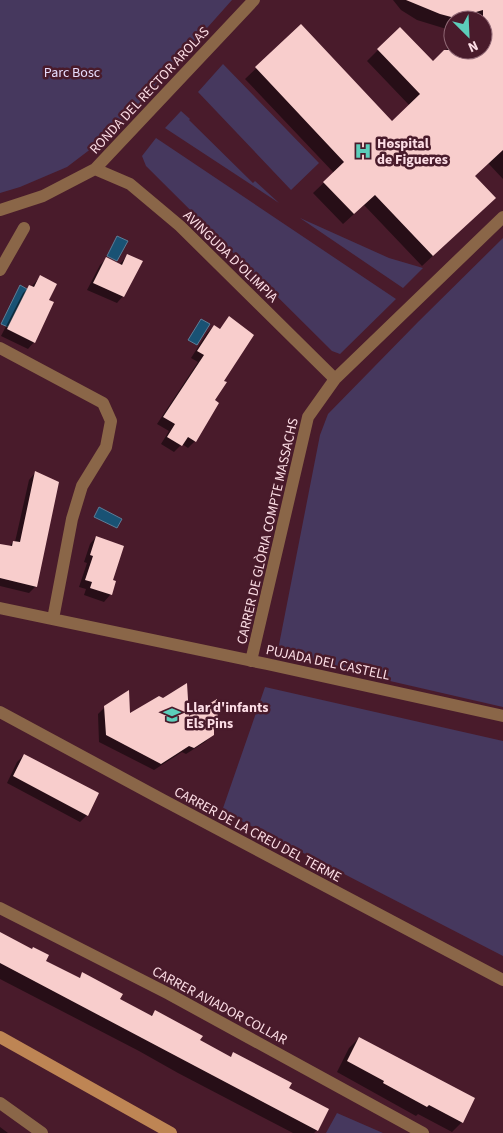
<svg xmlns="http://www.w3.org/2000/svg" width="503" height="1133" viewBox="0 0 503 1133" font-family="'Source Sans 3',sans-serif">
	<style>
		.green { fill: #46385e }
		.water { fill: #195274; stroke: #5d7c96 }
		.shadow { fill: #0007 }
		.building { fill: #f8cdcc }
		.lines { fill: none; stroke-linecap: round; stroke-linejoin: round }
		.street { stroke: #8a6648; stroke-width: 12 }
		.secondary { stroke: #be8554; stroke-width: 12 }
		.labels { text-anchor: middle; stroke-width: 5; stroke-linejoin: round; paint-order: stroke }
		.park-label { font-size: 14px; fill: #e7dcfc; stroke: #491b2b }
		.street-label { font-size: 14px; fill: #fddee6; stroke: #491b2b }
		.poi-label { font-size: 14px; font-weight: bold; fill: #fddee6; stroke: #491b2b; text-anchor: start }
	</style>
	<rect width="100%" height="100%" fill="#491b2b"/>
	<path class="green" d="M0,0H232L117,129L67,167L20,187L0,193Z
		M223,64L319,163L291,190L198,92Z
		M181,111L190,119L189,120L253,183L255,181L279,203L165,128Z
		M156,138L396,299L340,354L332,351L146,166L142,156Z
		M300,218L389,258L423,268L403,288Z
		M503,238V707L277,655L320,435L328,414L418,322Z
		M265,687L503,741V956L222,811Z
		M337,1113L383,1133H326Z"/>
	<path class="water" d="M117,236L128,241L117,261L107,256Z
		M20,285L27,289L8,327L1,324Z
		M201,319L210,324L197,345L188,340Z
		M99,507L122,519L117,528L94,517Z"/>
	<path class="shadow" d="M393,0H503V179L488,163L474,176L483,209L422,266L364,205L343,224L313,193L334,173L245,79L301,26L392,123L410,106L367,61L400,28L433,63L453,43V50H483V20H453V31L417,20L401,10Z
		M128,255L123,296L117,303L87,290L100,265L107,258L119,265Z
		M40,277L48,300L34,342L28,349L1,336L23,293L30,286L31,287Z
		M229,318L223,382L195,441L188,448L182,444L174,452L161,444L169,431L157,424L198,362L191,358L207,333L214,326L219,330Z
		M35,473L36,586L29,593L0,586V545L9,547L13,542H15L29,480Z
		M96,537L111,581L115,582L110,595L104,602L84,595L86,589L79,587L87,563L84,562L90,544Z
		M105,707L129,715L188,718L212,732V735L205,742L186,754L182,752L154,770L99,742L98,714Z
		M24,755L87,815L80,822L7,783L17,762Z
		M0,933L45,962L78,979L83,974L118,1000L150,1016L155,1012L199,1041L230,1058L234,1054L288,1089L317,1130L314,1133H293L178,1073L139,1051L0,979Z
		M359,1038L462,1122L452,1132L418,1114L416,1116L337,1072L349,1048Z
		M0,1127L8,1133H0Z"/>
	<path class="building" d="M406,0H503V150L475,176L496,198L433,256L375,195L354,214L323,182L344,162L255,67L301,24L392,121L420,94L377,49L400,27L433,61L444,50H483V10L455,18L440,14Z
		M127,254L143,261L124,297L93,283L106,257L122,265Z
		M40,275L57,284L49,300L54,302L35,343L7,329L29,285L34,287Z
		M229,316L254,335L224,381L227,382L215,400L219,403L196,442L188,437L182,446L167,437L175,424L163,417L204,355L197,351L214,325L220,329Z
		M35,471L59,482L37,587L0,578V544L12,546L13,541L20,542Z
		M96,536L124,546L113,580L116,581L112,595L90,588L92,582L85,580L93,556L90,555Z
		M187,683L189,716L217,699L218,727L214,730V735L194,748L189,746L161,764L106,735L104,706L129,690L130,713L159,696L163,698Z
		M24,754L99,793L88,816L13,776Z
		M0,932L32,949L33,947L49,955L46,961L80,978L82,972L123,994L120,999L152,1016L155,1010L203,1036L200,1040L231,1057L233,1052L292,1083L289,1088L329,1109L318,1131L0,963Z
		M359,1037L475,1098L463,1123L429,1105L427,1107L383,1083L384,1081L347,1061Z"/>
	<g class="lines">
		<path class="street" d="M95,169L130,184L180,226L335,379
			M0,210L43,196L95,169L254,0
			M0,270L24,228
			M0,348L103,403L111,421L106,447L82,486L72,519L53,619
			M0,608L267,664L503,716
			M251,661L308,417L335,379L503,217
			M0,712L163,800L503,980
			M0,908L169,994L423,1133
			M0,1103L42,1133"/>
		<path class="secondary" d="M0,1037L171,1133"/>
	</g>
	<defs>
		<g id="hospital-bare" transform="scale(1.35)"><path d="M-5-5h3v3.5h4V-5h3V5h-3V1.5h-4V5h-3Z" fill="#5cceba" stroke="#491b2b" stroke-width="2.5" paint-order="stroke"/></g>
		<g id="school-bare" transform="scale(1.35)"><path d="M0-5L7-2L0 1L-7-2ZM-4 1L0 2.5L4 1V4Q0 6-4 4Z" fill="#5cceba" stroke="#491b2b" stroke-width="2.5" paint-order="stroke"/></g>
	</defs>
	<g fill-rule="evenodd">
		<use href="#hospital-bare" x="363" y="151"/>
		<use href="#school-bare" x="172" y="715"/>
	</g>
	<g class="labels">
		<g class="park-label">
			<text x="72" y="77">Parc Bosc</text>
		</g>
		<g class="street-label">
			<text transform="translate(149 90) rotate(-47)" y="5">RONDA DEL RECTOR AROLAS</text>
			<text transform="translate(231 256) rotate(44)" y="5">AVINGUDA D'OLIMPIA</text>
			<text transform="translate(267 531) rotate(-77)" y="5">CARRER DE GLÒRIA COMPTE MASSACHS</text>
			<text transform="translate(328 662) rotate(12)" y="5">PUJADA DEL CASTELL</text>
			<text transform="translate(258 834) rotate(28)" y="5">CARRER DE LA CREU DEL TERME</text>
			<text transform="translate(220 1005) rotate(28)" y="5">CARRER AVIADOR COLLAR</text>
		</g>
		<g class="poi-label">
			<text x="377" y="148">Hospital<tspan x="377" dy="16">de Figueres</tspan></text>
			<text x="186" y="712">Llar d'infants<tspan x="186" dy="16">Els Pins</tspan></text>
		</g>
	</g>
	<g transform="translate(468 35) rotate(156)"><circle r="24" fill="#491b2b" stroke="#916976"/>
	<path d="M0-4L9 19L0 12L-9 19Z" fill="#5cceba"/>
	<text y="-8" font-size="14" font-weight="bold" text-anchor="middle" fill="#fddee6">N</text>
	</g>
</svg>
